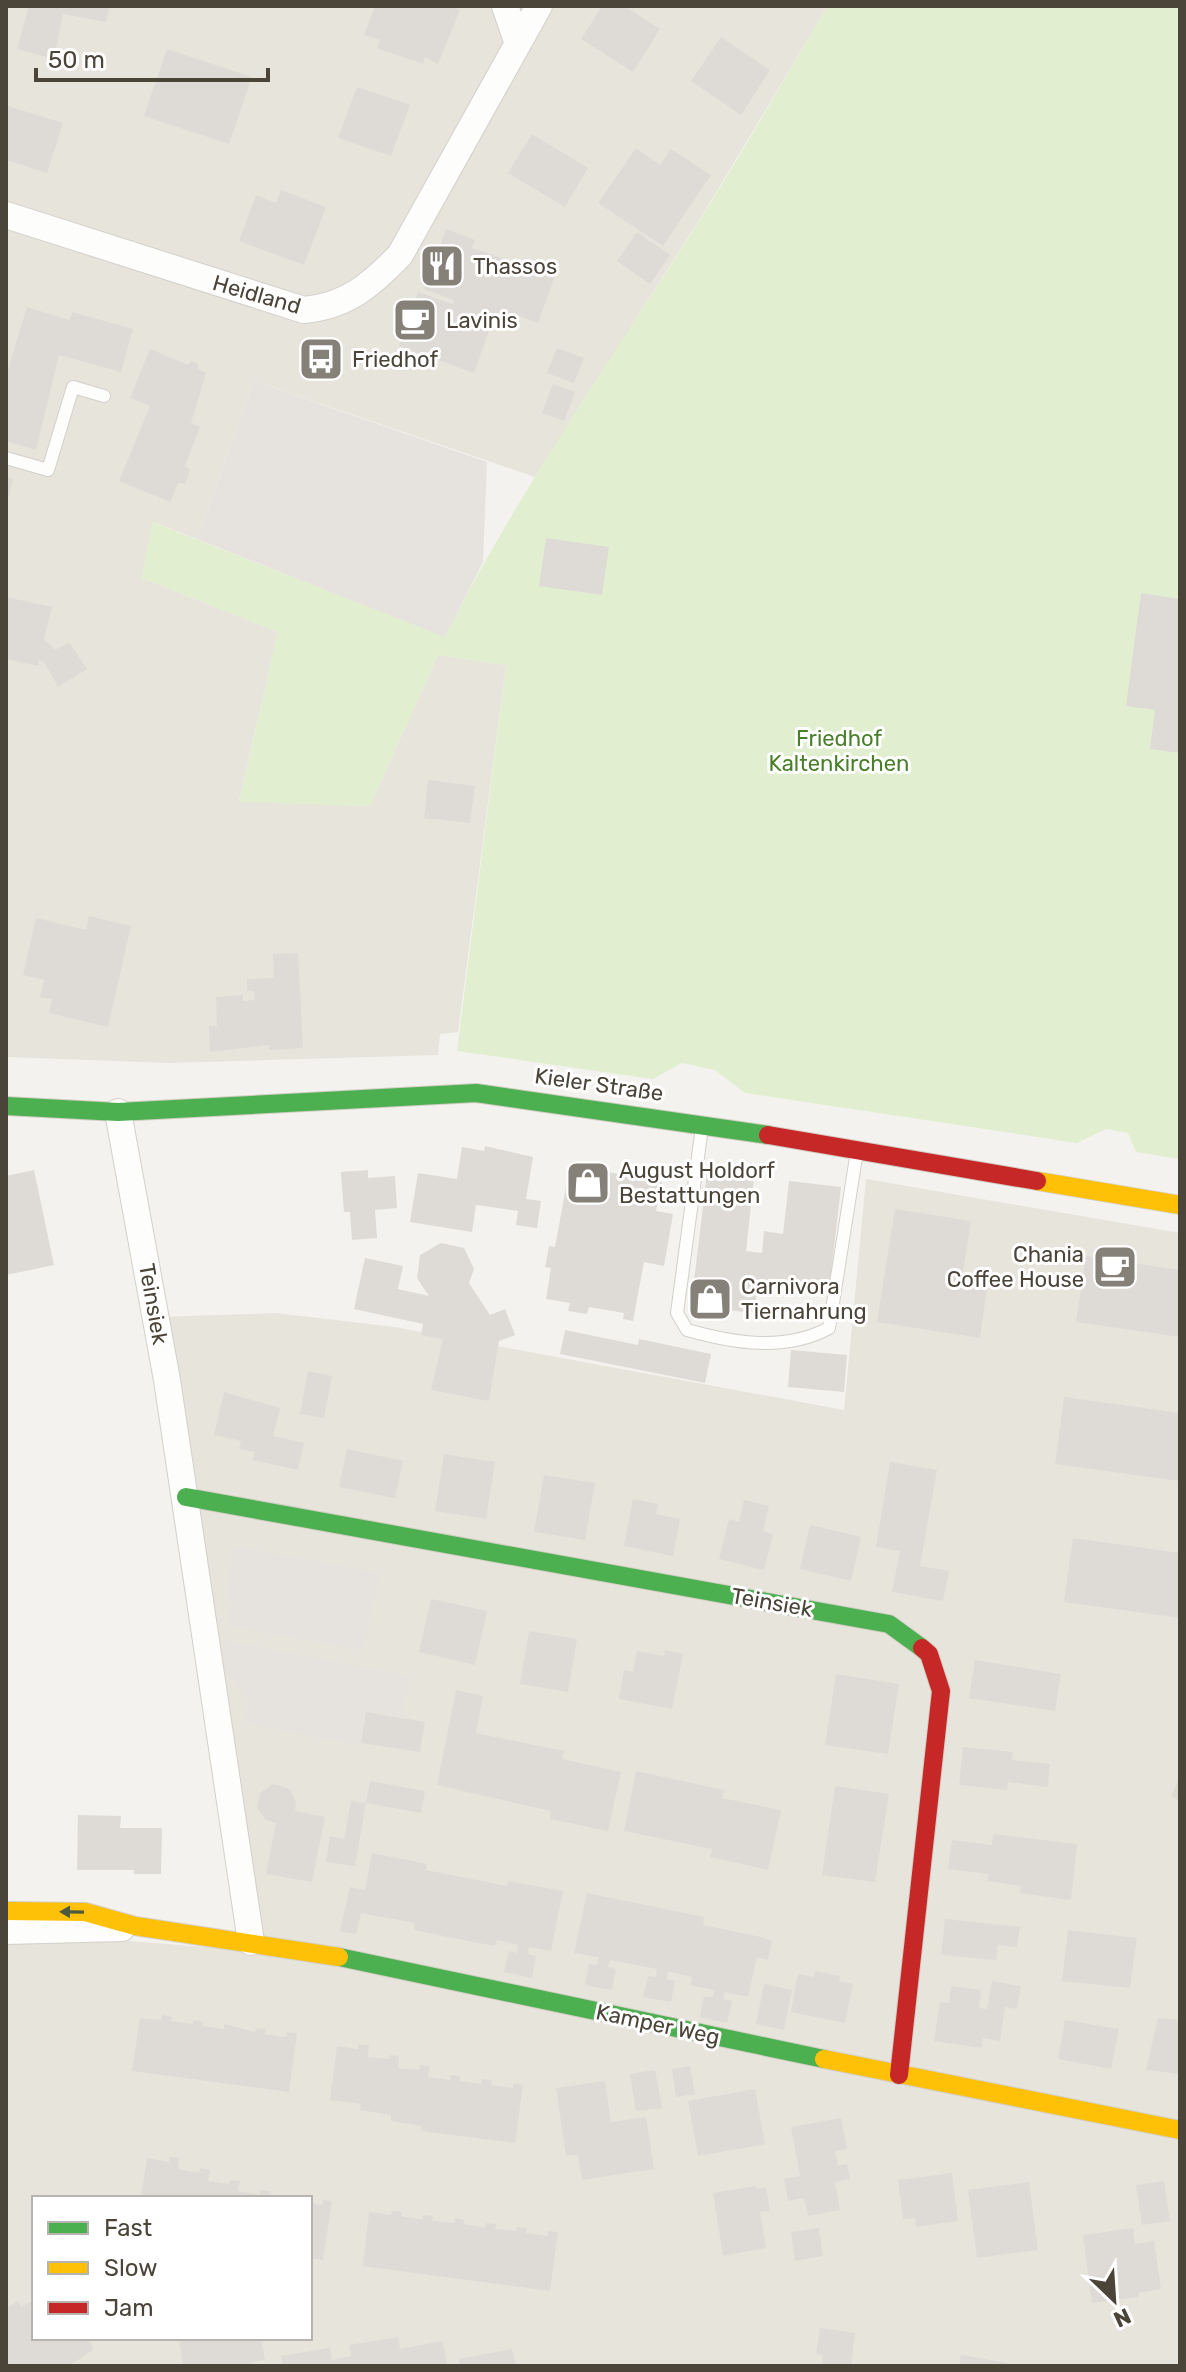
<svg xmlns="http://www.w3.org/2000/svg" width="1186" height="2372" viewBox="0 0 1186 2372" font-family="Rubik,sans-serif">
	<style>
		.residential { fill: #e7e4dc; fill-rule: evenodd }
		.green { fill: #e1eecf }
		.parking { fill: #e6e3df }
		.building { fill: #dedbd6 }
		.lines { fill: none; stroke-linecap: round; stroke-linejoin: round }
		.lane-casing { stroke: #d2d0cb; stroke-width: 14 }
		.street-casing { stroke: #d2d0cb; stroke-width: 28 }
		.fast-casing { stroke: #d3cfc5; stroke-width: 20 }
		.slow-casing { stroke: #d3cfc5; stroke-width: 20 }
		.jam-casing { stroke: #d3cfc5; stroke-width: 20 }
		.lane { stroke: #fdfdfc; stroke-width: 12 }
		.street { stroke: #fdfdfc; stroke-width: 26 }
		.fast { stroke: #4caf50; stroke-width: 18 }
		.slow { stroke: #ffc107; stroke-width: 18 }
		.jam { stroke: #c62828; stroke-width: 18 }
		.oneway { fill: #4b593e }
		.labels { text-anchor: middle; stroke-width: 6; stroke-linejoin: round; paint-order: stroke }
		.poi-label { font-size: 22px; fill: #4b4439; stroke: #fff; text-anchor: start }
		.street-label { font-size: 22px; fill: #4b4439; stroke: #fff }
		.park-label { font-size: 22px; fill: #4a7f2a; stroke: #fff }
	</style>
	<rect width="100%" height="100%" fill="#f4f2ee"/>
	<path class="residential" d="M6,6H828L706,209L535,477L254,381L197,539L153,522L142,578L278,632L239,801L370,806L438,655L506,665L458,1032L440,1034L438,1055L169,1063L6,1057Z
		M866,1179L1180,1233V2366H6V1942L38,1934L245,1950L156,1317L276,1313L395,1327L844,1410ZM34,2198H310V2338H34Z"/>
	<path class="green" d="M828,6H1180V1159L1136,1152L1128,1133L1106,1129L1077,1143L745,1093L715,1070L682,1063L653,1079L457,1051L506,665L438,655L370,806L239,802L278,632L142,578L152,522L445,636C521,487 617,351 706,210C748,143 787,74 828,6Z"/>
	<path class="parking" d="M254,381L487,462L483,562L445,637L197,539Z
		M234,1546L380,1573L363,1650L227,1626L232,1599L226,1597Z
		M222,1640L410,1676L402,1716L365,1710L359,1745L244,1723L248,1699L220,1665Z"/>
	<path class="building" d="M29,6H110L106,22L63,14L54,59L17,49Z
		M375,6H451L460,10L438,64L425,57L423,64L377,48L380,40L364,35Z
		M602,6H624L660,29L633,72L581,39Z
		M721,37L770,70L741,115L691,81Z
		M167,49L252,77L229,144L144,116Z
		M357,87L410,105L391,156L338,138Z
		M8,106L63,123L47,173L6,160Z
		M532,134L588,168L565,207L508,173Z
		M636,148L660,165L671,149L711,175L663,246L598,203Z
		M281,190L326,207L304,265L239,241L256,195L276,203Z
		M446,229L475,240L472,248L555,276L538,323L519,316L517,322L495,314L474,373L399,346L418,292L452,304L454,300L424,289Z
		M637,232L670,255L650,284L617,261Z
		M27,307L69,320L72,312L133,329L121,372L59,355L36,450L6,441V376Z
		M557,348L584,358L574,383L547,373Z
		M150,349L188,365L191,361L198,364V369L206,373L191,423L200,427L185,466L190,470L185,484L178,483L170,502L119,481L150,406L130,398Z
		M553,384L575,392L564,421L542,413Z
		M6,477L13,479L7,503H6Z
		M546,538L609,547L602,595L539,586Z
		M1141,593L1180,599V753L1150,749L1155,710L1126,706Z
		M6,597L52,607L44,639L55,650L69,642L87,669L58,687L44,662L39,660L38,666L6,659Z
		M428,780L475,786L470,823L424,818Z
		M89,916L131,926L108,1027L49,1013L52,999L40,997L44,980L23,975L36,918L86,930Z
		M298,953L303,1048L269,1050V1045L210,1052L209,1026H217L216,997L243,995V1001L255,1000L254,991H247V979L274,978L273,954Z
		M485,1146L533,1157L526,1199L541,1201L537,1228L516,1225L518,1211L476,1205L472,1232L410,1222L418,1173L457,1179L462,1147L484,1151Z
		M570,1165L662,1182L656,1211L673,1214L664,1266L644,1262L633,1321L623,1319L624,1313L589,1307L587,1314L568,1311L570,1303L546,1299L551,1268L545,1267L549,1246L555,1247Z
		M34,1170L54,1265L6,1275V1176Z
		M368,1170V1178L395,1176L397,1208L375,1210L377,1238L352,1240L350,1212H344L341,1172Z
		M707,1173L754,1178L746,1251L762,1253L764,1231L783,1234L789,1181L841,1187L829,1291L758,1283L754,1313L691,1306Z
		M895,1209L971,1221L961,1284L987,1288L980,1338L877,1322Z
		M441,1243L464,1248L474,1269L469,1283L490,1315L505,1309L515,1335L499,1341L489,1401L431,1390L443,1339L421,1335L423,1324L354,1309L365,1258L403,1266L398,1289L429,1296L417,1278L420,1255Z
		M1086,1256L1180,1270V1337L1076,1322Z
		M565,1330L638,1345L639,1339L711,1354L705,1383L560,1354Z
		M791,1350L847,1355L844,1392L788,1387Z
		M308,1371L332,1376L324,1418L300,1414Z
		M224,1392L280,1408L273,1436L304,1443L298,1470L253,1460L255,1452L239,1449L241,1441L214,1435Z
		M1064,1397L1180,1413V1481L1055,1464Z
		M347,1449L403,1461L395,1498L339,1487Z
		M444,1454L495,1462L486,1519L435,1511Z
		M890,1462L937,1470L920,1566L949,1571L943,1601L892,1592L900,1551L876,1547Z
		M544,1475L595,1483L585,1540L534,1532Z
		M633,1499L658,1504L656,1514L680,1519L673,1556L624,1546Z
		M744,1500L769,1506L763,1531L773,1534L764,1570L719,1559L729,1519L739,1522Z
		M810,1525L861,1537L851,1581L800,1569Z
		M1073,1538L1180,1553V1618L1064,1602Z
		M431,1599L487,1611L475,1665L419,1652Z
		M529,1631L577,1639L568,1692L520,1684Z
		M665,1650L683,1654L672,1709L619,1699L624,1670L633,1672L637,1651L664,1656Z
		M975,1660L1061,1674L1055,1711L969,1698Z
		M836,1674L899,1684L888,1754L825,1745Z
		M456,1690L483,1696L476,1733L564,1751L562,1759L621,1772L608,1831L550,1819L551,1811L437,1785Z
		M366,1712L425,1722L420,1752L361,1743Z
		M963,1747L1013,1752L1012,1760L1050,1764L1048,1787L1008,1782L1007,1790L959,1785Z
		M636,1771L724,1790L722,1798L781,1810L768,1870L710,1857L712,1849L624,1831Z
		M1180,1777V1801L1171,1796Z
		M370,1781L425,1791L421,1813L366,1803L355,1866L326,1862L330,1836L344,1839L351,1801L366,1803Z
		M273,1784L290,1789L296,1802L295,1811L325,1817L312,1882L266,1874L276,1823L266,1820L257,1808L260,1793Z
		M835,1786L889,1794L875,1882L822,1875Z
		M78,1815L121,1816L120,1828H162L161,1874H134V1870H77Z
		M993,1834L1077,1844L1071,1900L1020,1893L1021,1886L988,1881V1874L948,1869L952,1840L992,1845Z
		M372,1853L427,1864L426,1870L507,1886L508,1881L563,1891L551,1951L529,1947L528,1954L536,1956L532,1978L504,1972L509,1951L517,1953L518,1945L497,1940L495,1946L468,1941L414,1930L415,1923L361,1913L356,1934L340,1931L350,1887L365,1890Z
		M587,1893L704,1917L703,1925L761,1937L772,1941L768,1960L757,1957L748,1997L725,1992L723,1999L732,2001L727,2023L700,2017L704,1996L713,1997L714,1990L690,1985L692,1977L668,1971L667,1979L675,1981L671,2002L643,1997L648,1976L656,1977L657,1969L610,1960L608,1967L616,1969L612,1990L585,1985L589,1964L597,1965L599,1957L574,1953Z
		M945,1919L1020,1927L1017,1947L998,1945L996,1960L941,1955Z
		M1068,1930L1137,1938L1130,1988L1062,1981Z
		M815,1971L840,1976L839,1981L853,1984L845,2023L791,2012L798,1974L814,1977Z
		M992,1981L1021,1986L1017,2009L1005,2007L1000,2041L983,2038L982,2048L934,2041L940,2002L949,2003L951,1986L981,1990L979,2008L987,2009Z
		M764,1984L792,1990L784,2030L756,2024Z
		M162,2015L172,2017L171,2021L193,2024V2020L203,2021L202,2026L224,2029V2024L255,2032L256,2028L266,2029L265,2034L286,2037L287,2032L297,2033L289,2092L132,2071L140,2018L161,2020Z
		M1158,2018L1180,2020V2074L1146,2070Z
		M1065,2020L1119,2029L1111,2069L1058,2059Z
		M359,2044L369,2045L368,2057L389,2059L390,2055L399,2056L398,2068L419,2070L420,2065L430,2066L428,2077L450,2080L451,2075L460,2076V2081L481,2084L482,2079L492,2080L491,2085L513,2088V2083L523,2085L515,2143L421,2131L422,2126L391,2121V2115L360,2110L361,2104L330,2100L337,2046L358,2049Z
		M690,2066L695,2094L676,2097L672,2069Z
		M655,2070L662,2108L636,2111L630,2074Z
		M605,2081L611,2122L646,2117L654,2169L582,2180L578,2155L566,2156L556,2088Z
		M755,2089L765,2144L698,2156L688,2101Z
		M841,2118L847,2149L835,2151L838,2166L847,2164L850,2179L835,2182L840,2210L808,2216L804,2198L788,2201L784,2179L800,2176L791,2127Z
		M169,2157L179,2158L178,2169L199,2173L200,2168L210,2170L208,2181L229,2184L230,2180L240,2181L238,2191L260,2195V2190L270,2191L269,2198H141L147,2158L169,2162Z
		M952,2173L958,2221L916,2227L915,2218L903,2219L898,2180Z
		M1164,2181L1170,2221L1142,2225L1136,2185Z
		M1029,2182L1038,2250L977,2258L968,2190Z
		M756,2186V2189L766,2187L770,2211L760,2212L766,2248L723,2256L713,2193Z
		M323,2200L332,2201L323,2260L310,2258V2203L322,2205Z
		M392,2211L402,2212L401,2216L423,2220V2215L433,2216L432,2221L454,2223L455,2218L464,2220V2224L485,2228L486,2223L496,2224L495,2229L516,2231L517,2227L527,2228L526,2233L548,2236V2231L558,2232L550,2291L363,2266L369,2212L391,2215Z
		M819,2228L823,2256L795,2261L791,2232Z
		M1133,2228L1135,2244L1154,2241L1161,2289L1139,2293V2297L1092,2303L1083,2235Z
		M34,2300V2338H88L94,2349L69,2366H6V2308L18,2301L21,2307Z
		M820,2328L855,2333L851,2366H822L823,2355L816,2354Z
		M398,2337L400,2349L443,2341L447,2366H283L281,2356L330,2348L332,2360L351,2356L349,2345Z
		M179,2338H261L265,2360L251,2362L252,2366H183Z
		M512,2349L516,2366H460L459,2359Z
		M961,2355L1008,2363V2366H959Z"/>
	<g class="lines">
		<g class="lane-casing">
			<path id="lane" d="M6,458L48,470L73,387L104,396
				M702,1127L677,1313L687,1330C733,1343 785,1352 829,1328L857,1151"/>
		</g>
		<g class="street-casing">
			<path id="street" d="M505,6L517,41
				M6,215L304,310C347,306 371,285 400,255L539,6
				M118,1112L167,1380L251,1942
				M6,1931L122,1928"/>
		</g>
		<g class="fast-casing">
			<path id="fast" d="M6,1106L118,1112L476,1093L768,1135
				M186,1497L889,1624L922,1648
				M339,1957L824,2059"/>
		</g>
		<g class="slow-casing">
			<path id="slow" d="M1037,1181L1180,1205
				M6,1911L85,1912L135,1926L339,1957
				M824,2059L1180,2130"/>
		</g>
		<g class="jam-casing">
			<path id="jam" d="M768,1135L1037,1181
				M899,2075L941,1691L929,1654L922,1648"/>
		</g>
		<use href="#lane" class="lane"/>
		<use href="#street" class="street"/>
		<use href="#fast" class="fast"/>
		<use href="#slow" class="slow"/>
		<use href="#jam" class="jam"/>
	</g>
	<defs><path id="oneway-solid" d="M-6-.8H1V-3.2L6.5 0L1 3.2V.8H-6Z" transform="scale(2)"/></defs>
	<use class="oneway" href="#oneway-solid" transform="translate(72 1912) rotate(-179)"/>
	<defs>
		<g id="restaurant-square" transform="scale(2.3)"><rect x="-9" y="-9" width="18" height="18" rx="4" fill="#868178" stroke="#fff"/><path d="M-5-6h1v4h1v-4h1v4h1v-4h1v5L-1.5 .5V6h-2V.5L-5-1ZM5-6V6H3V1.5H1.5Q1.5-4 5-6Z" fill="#fff"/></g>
		<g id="cafe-square" transform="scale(2.3)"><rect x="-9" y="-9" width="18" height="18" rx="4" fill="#868178" stroke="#fff"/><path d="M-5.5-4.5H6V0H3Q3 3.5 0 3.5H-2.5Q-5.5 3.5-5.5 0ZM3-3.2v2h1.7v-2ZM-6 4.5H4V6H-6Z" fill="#fff"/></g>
		<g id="bus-square" transform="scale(2.3)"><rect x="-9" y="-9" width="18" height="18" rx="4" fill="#868178" stroke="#fff"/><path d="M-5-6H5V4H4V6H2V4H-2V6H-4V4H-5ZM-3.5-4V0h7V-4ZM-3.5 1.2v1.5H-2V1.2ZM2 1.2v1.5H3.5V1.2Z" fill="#fff"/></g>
		<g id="shop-square" transform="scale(2.3)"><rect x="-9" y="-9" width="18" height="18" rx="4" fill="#868178" stroke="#fff"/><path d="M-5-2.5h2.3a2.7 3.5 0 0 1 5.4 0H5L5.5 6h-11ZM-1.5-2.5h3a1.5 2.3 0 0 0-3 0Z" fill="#fff"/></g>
	</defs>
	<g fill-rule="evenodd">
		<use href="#restaurant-square" x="442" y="266"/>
		<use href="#cafe-square" x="415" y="320"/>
		<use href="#bus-square" x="321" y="359"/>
		<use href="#shop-square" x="588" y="1183"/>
		<use href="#cafe-square" x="1115" y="1267"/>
		<use href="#shop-square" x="710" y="1299"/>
	</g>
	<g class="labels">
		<g class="poi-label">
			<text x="473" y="274">Thassos</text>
			<text x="446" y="328">Lavinis</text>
			<text x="352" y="367">Friedhof</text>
			<text x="619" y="1178">August Holdorf<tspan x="619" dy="25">Bestattungen</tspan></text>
			<text x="1084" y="1262" text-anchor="end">Chania<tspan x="1084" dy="25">Coffee House</tspan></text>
			<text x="741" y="1294">Carnivora<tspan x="741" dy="25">Tiernahrung</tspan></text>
		</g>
		<g class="street-label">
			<text transform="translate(257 294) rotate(16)" y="8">Heidland</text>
			<text transform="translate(599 1084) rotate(8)" y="8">Kieler Straße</text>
			<text transform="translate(154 1304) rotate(80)" y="8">Teinsiek</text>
			<text transform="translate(772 1602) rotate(10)" y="8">Teinsiek</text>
			<text transform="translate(658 2024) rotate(12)" y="8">Kamper Weg</text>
		</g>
		<g class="park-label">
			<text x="839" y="746">Friedhof<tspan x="839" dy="25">Kaltenkirchen</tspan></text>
		</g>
	</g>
	<rect width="1186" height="2372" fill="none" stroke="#4b4439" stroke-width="16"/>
	<rect x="32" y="2196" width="280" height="144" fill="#ffffff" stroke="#b7b4b0" stroke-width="2"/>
	<rect x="48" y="2222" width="40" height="12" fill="#4caf50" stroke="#b7b4b0" stroke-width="2"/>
	<text x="104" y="2236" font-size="24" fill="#4b4439">Fast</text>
	<rect x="48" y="2262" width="40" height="12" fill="#ffc107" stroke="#b7b4b0" stroke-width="2"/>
	<text x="104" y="2276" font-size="24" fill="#4b4439">Slow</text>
	<rect x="48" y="2302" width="40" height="12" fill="#c62828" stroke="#b7b4b0" stroke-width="2"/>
	<text x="104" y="2316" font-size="24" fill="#4b4439">Jam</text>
	<g transform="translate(1114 2300) rotate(155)" stroke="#ffffff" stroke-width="6" paint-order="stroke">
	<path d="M0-6L14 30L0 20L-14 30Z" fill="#4b4439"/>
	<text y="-12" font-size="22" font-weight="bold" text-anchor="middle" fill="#4b4439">N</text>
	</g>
	<path d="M36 68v12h232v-12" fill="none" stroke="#4b4439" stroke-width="4"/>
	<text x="48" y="68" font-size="24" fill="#4b4439" stroke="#ffffff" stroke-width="6" paint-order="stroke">50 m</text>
</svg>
